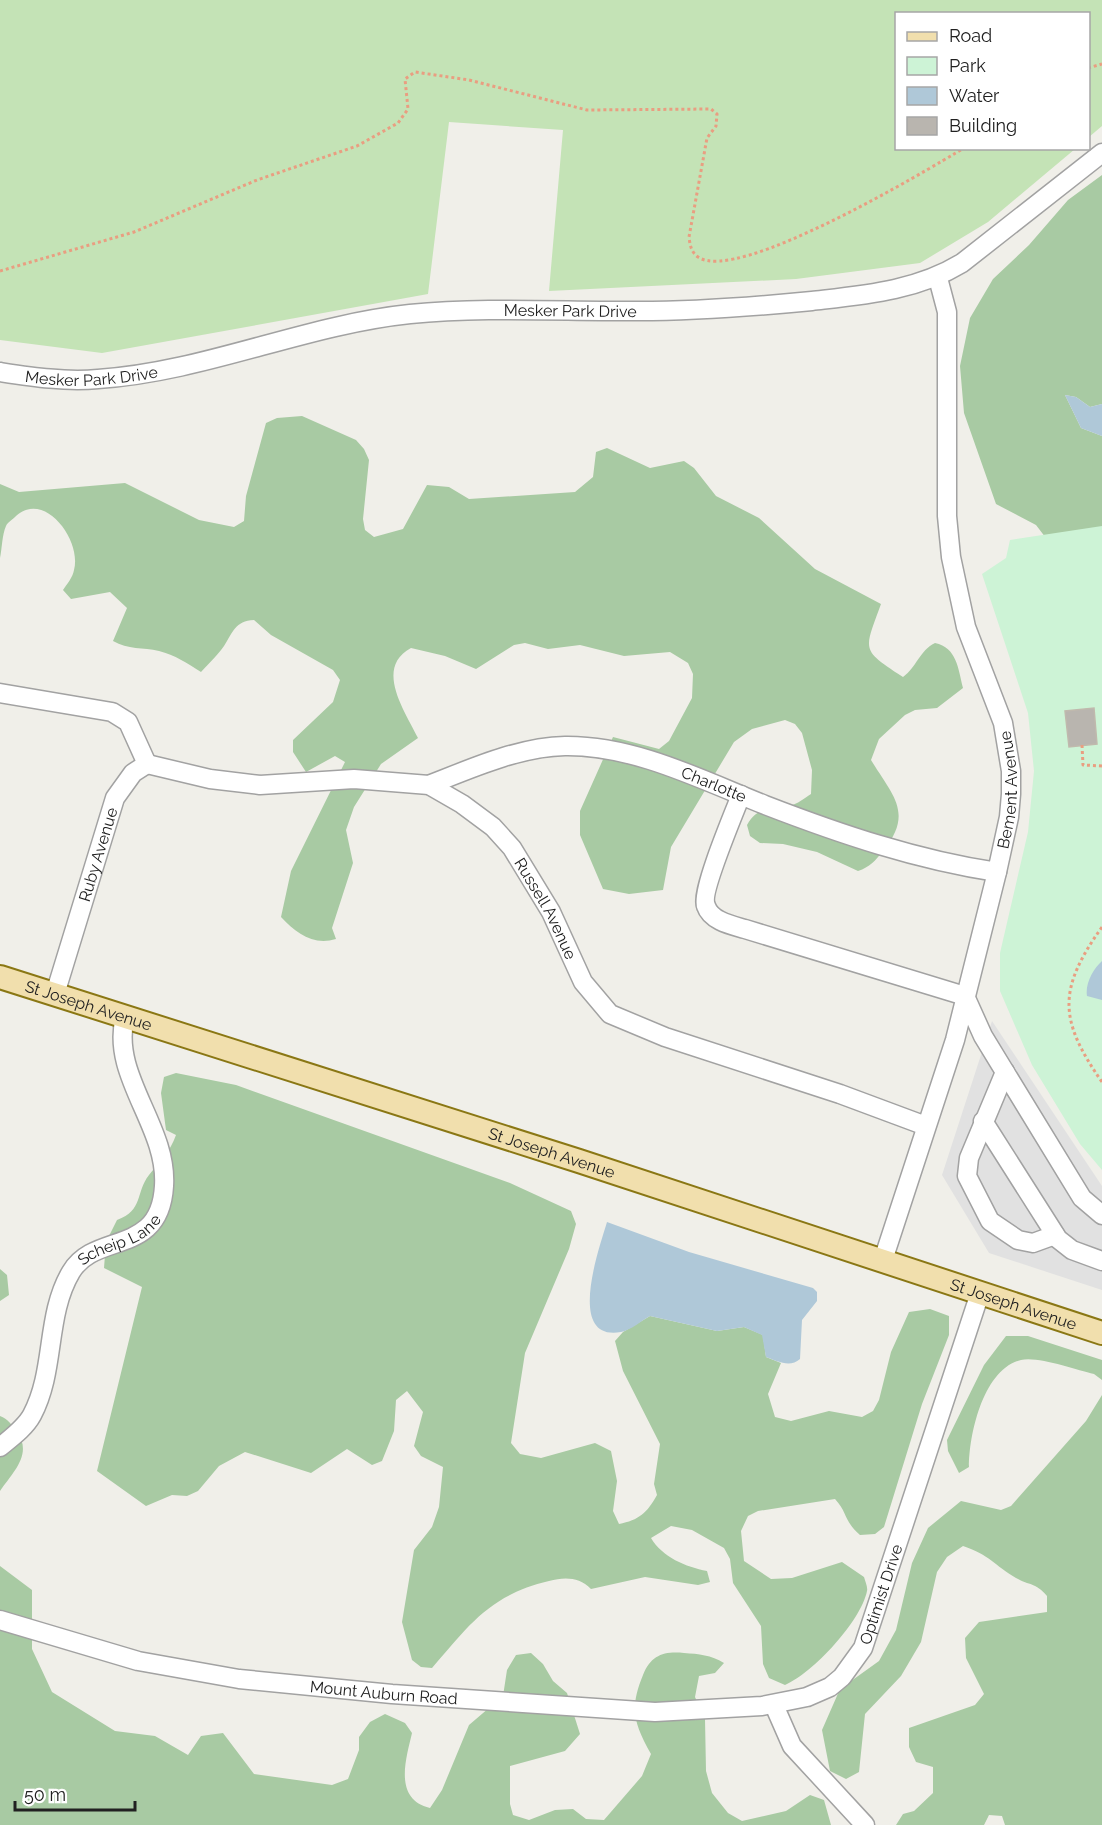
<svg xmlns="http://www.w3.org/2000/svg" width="1102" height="1825" viewBox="0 0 1102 1825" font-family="Raleway,sans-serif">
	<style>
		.grass { fill: #c4e3b6 }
		.forest { fill: #a8caa3 }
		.park { fill: #cdf3d6 }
		.parking { fill: #e1e1e1 }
		.water { fill: #afc8d8 }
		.building { fill: #b9b5af; stroke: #c0b9ad; stroke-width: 1.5 }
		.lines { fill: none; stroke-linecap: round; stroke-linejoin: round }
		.minor-casing { stroke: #a2a2a2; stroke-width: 21 }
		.major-casing { stroke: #8a7714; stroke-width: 26 }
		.path { stroke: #e99e81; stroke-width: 3; stroke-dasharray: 3 3; stroke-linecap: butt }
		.minor { stroke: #fff; stroke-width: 18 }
		.major { stroke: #f1dfad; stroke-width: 22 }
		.labels { text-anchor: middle; stroke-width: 4.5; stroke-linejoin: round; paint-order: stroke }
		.street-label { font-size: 16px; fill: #212121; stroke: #fff }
	</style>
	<rect width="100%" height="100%" fill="#f0efe9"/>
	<path class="grass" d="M0,0H1102V126L1089,137L1088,14H896V148L1075,149L988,222L920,263L796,279L549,291L563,130L449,122L428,294L102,353L0,340Z"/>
	<path class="forest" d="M1102,175V404L1090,407L1076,397L1065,395L1081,428L1102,436V631L1065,563L1036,525L996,504L964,413L960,366L970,318L993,279L1029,245L1068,200Z
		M302,416L356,440L364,449L369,460L363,519L365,530L374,537L403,529L427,485L449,487L469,499L575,492L593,477L596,452L607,448L650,468L684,461L694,468L716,496L759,518L815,569L881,604C864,651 860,649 903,677C917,667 919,651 935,643C957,648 958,668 963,688L937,708L915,710L905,715L879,739L871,760C893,796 914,813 883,851C875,861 870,867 858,871L817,852L783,844L760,843L750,836L747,825C758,805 770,811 790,806C797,804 805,798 811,794L812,770L802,733L795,724L785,720L752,729L734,742L671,847L663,890L629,894L603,889L580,835V811L613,737L659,749L669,741L692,698L693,674L688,663L670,652L624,656L580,645L548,649L525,643L514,645L476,669L445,656L411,648C374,668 405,711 418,738L381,764L354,807L346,830L353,863L332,928L336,939C313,946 296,933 281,917L291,871L345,762L335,756L306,772L293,752V740L333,702L340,680L333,670L271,635L254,620C235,621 233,632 224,646C218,655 209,663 201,672C187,663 175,655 159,651C143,647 128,650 113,641L127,608L110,592L71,599L63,590C67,584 73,577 74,570C82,541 45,490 16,516C13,519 7,523 6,526C2,535 2,549 0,558V484L19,492L125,483L199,520L234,527L244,521L246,496L266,423L277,418Z
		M176,1073L236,1085L510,1183L571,1211L576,1224L569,1249L525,1353L511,1443L520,1454L541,1458L595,1443L611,1451L617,1481L613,1511L619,1524C639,1520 647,1513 657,1495L654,1484L660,1444L623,1371L615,1341L623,1332L650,1316L717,1331L744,1327L763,1335L766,1357L781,1363L768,1394L775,1417L791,1421L829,1411L862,1417L873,1411L879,1400L891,1352L909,1312L930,1309L949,1316V1335L922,1404L884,1527L875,1534L860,1535C843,1520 848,1513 835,1499L758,1511L748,1516L741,1531L744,1561L771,1579L792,1578L842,1562L864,1577C865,1581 868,1587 867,1591C861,1621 813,1673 785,1685L769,1678L763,1664L761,1626L733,1583L730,1559L724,1548L692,1530L671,1526L651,1538C662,1557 686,1567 707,1571L710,1582L698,1585L645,1577L591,1589C579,1577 565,1577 549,1581C490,1595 470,1624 432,1668L421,1667L412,1660L402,1622L414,1550L432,1527L439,1507L443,1467L421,1456L414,1446L423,1412L407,1391L396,1400L394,1431L382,1461L372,1465L347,1449L311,1473L245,1452L219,1466L198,1491L187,1496L172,1495L146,1506L97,1471L142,1287L104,1268L106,1242L117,1220C144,1210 135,1193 149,1175C160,1161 170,1152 176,1135L166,1130L161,1093L164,1077Z
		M0,1269L7,1275L9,1295L0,1301Z
		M1006,1336H1028L1102,1360V1380L1094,1374C1076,1370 1038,1356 1021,1360C983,1369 969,1435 969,1467L959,1473L948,1451L947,1440L984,1365Z
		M1102,1395V1825H1005L1002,1816L989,1815L984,1825H896L903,1814L914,1811L933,1793V1767L916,1762L909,1747V1728L975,1705L984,1694L966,1658L965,1638L979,1622L1047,1612V1596C1035,1582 1030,1586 1016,1578C994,1565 990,1555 963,1546L947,1557L937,1572L921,1642L901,1676L865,1714L859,1772L846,1779L830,1771L822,1730L840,1689L879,1661L896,1630L912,1563L928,1528L961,1501L1001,1510L1011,1506L1086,1421Z
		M0,1416C8,1419 12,1425 17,1432C33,1454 13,1472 0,1491Z
		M0,1566L32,1590V1649L52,1692L115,1731L155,1736L188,1755L201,1736L223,1733L254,1774L332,1785L348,1779L359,1750V1737L370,1722L385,1714L405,1723L412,1733C406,1759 393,1799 430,1808L442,1790L469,1725L503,1696L507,1670L516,1655L531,1653L543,1664L553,1681L567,1693L580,1734L565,1751L510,1766V1804L513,1815L529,1820L555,1810L573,1809L586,1819L604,1820L642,1776L651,1754C634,1723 629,1709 643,1675C651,1655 664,1651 684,1653C699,1654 711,1655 724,1663L715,1673L699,1676L695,1697L705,1719L706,1771L712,1793L728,1813L742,1821L786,1811L810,1795L824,1800L831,1825H0Z"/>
	<path class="park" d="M1102,526V1170L1080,1144L1032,1065L1000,991V953L1028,832L1034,771L1028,713L982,574L1006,558L1010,540Z"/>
	<path class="parking" d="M992,1021L1102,1186V1290L989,1253L942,1175Z"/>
	<path class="water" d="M1065,395L1076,397L1090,407L1102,404V436L1081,428Z
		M1102,961V1000L1087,996C1085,984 1093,969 1102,961Z
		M607,1222L689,1252L813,1288L817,1292V1301L802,1320L800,1359C790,1368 777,1361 766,1357L762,1335L744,1327L717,1331L650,1316C641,1321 631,1330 621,1332C565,1342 600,1246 607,1222Z"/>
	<path class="building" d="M1094,708L1097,744L1069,747L1065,711Z"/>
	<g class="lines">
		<g class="minor-casing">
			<g id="minor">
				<path id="s1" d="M0,372C33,377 65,382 98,379C204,372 304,325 410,314C481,307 554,311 625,311C687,312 750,307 812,301C864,295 916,291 962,263L1102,153"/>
				<path d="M0,693L112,712L128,722L147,764"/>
				<path id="s2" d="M147,764L210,779L260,785L354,779L429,785L462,804L493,827L512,848L551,912L583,982L610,1014L665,1037L840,1094L926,1126"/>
				<path id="s3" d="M429,785C472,768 519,747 565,746C634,745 702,780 765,805C840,834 917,860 997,872"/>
				<path d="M741,795C734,813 700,893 706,906C711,921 731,925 745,929L965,996L983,1036L1082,1198L1102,1215"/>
				<path id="s4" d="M55,994L115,798L133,773L147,764"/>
				<path d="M1005,1072L969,1158L967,1176L990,1221L1018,1240L1033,1243L1055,1235"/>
				<path d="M983,1121L1058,1239L1072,1250L1102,1261"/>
				<path id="s5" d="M883,1260L955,1040L997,872L1009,817L1011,794V771L1003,723L966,627L951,557L947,516V312L938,278"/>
				<path id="s6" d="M0,1447C11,1438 25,1428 32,1415C56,1370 45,1316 71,1272C95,1231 160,1257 164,1186C168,1126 110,1076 125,1017"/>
				<path id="s7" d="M0,1620L138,1661L239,1679L392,1694L655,1712L762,1706L807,1697L830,1687L842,1677L863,1648L980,1293"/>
				<path d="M774,1705L792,1746L865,1825"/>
			</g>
		</g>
		<g class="major-casing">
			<g id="major">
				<path id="s8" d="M0,977L579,1161L1102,1333"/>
			</g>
		</g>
		<path class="path" d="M1088,68L1102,64
			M0,271L134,232L257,180L357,146L398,123L408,109L405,79L415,72L469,80L587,110L711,109L717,114L716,126L707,138L689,237C690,245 691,252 698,257C737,284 924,172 964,148
			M1082,745L1083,765L1102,766
			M1102,927C1058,989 1058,1019 1102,1082"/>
		<use href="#minor" class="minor"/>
		<use href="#major" class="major"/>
	</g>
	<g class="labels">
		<g class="street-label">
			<text dy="6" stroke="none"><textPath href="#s1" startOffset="578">Mesker Park Drive</textPath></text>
			<text dy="6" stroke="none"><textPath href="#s1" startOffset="92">Mesker Park Drive</textPath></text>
			<text dy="6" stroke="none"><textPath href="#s3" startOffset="297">Charlotte</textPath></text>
			<text dy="6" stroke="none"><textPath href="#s5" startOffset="488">Bement Avenue</textPath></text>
			<text dy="6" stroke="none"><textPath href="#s4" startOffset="146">Ruby Avenue</textPath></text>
			<text dy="6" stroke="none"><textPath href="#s2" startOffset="459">Russell Avenue</textPath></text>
			<text dy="6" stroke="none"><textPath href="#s8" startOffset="93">St Joseph Avenue</textPath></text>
			<text dy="6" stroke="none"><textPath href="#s8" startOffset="579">St Joseph Avenue</textPath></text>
			<text dy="6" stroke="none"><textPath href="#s6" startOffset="254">Scheip Lane</textPath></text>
			<text dy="6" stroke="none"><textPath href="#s8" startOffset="1065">St Joseph Avenue</textPath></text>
			<text dy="6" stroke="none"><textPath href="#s7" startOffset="950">Optimist Drive</textPath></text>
			<text dy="6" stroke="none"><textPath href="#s7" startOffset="392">Mount Auburn Road</textPath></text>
		</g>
	</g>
	<rect x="895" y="12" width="195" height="138" fill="#ffffff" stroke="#a6a6a6" stroke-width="1.5"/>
	<rect x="907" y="32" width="30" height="9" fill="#f1dfad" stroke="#a6a6a6" stroke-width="1.5"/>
	<text x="949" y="42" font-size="18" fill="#212121">Road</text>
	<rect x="907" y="57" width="30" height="18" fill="#cdf3d6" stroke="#a6a6a6" stroke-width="1.5"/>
	<text x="949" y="72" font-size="18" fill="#212121">Park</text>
	<rect x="907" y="87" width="30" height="18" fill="#afc8d8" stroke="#a6a6a6" stroke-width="1.5"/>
	<text x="949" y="102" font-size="18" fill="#212121">Water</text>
	<rect x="907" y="117" width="30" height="18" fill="#b9b5af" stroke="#a6a6a6" stroke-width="1.5"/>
	<text x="949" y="132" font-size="18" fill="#212121">Building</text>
	<path d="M15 1801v9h120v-9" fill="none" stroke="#212121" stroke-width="3"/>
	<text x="24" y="1801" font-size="18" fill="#212121" stroke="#ffffff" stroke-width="4.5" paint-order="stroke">50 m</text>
</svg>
